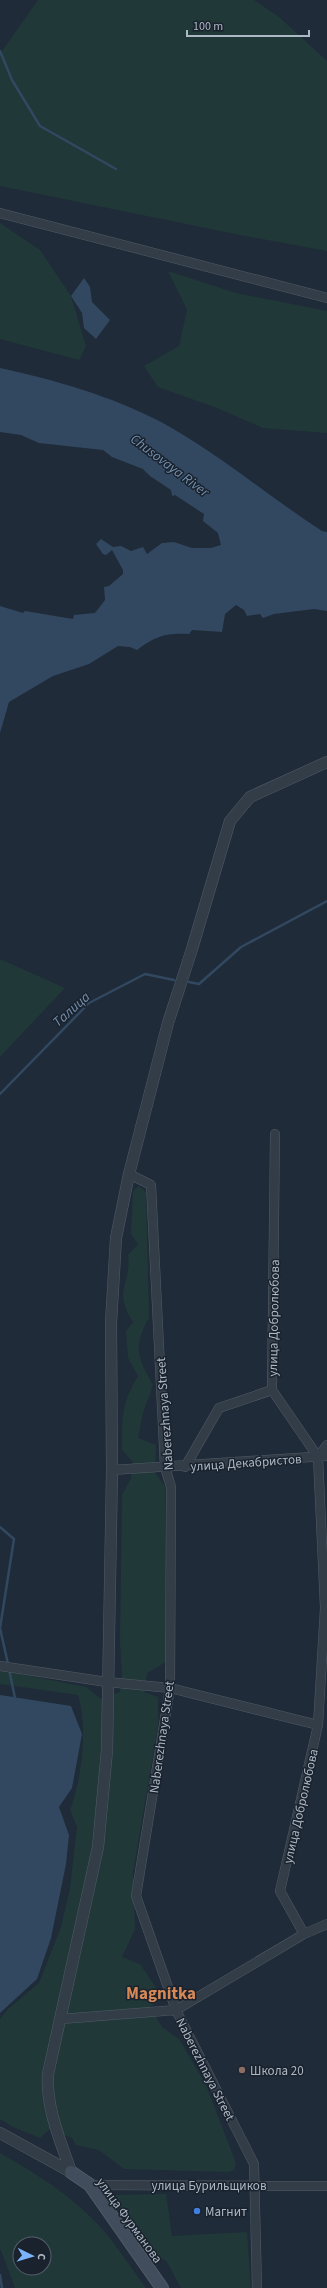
<svg xmlns="http://www.w3.org/2000/svg" width="327" height="2288" viewBox="0 0 327 2288" font-family="'Source Sans 3',sans-serif">
	<style>
		.green { fill: #213839; fill-rule: evenodd }
		.water { fill: #324860 }
		.lines { fill: none; stroke-linecap: round; stroke-linejoin: round }
		.stream { stroke: #324860; stroke-width: 2.5 }
		.minor-casing { stroke: #505b66; stroke-width: 10 }
		.tertiary-casing { stroke: #505b66; stroke-width: 12 }
		.secondary-casing { stroke: #505b66; stroke-width: 14 }
		.minor { stroke: #333d48; stroke-width: 9 }
		.tertiary { stroke: #333d48; stroke-width: 11 }
		.secondary { stroke: #414c5c; stroke-width: 12 }
		.education-dot { fill: #8d6e63; stroke: #19222d; stroke-width: 1.5 }
		.shop-dot { fill: #3f7fe0; stroke: #19222d; stroke-width: 1.5 }
		.labels { text-anchor: middle; stroke-width: 3; stroke-linejoin: round; paint-order: stroke }
		.street-label { font-size: 13px; fill: #adb8c5; stroke: #19222d }
		.poi-label { font-size: 13px; fill: #adb8c5; stroke: #19222d; text-anchor: start }
		.water-label { font-size: 14px; font-style: italic; fill: #7490af; stroke: #19222d }
		.district-label { font-size: 17px; font-weight: bold; fill: #d68857; stroke: #19222d }
	</style>
	<rect width="100%" height="100%" fill="#1f2b38"/>
	<path class="green" d="M38,0H254L279,17L327,61V251L240,235L0,186V54Z
		M0,223L40,250L71,296L86,346L79,360L0,339Z
		M168,271L236,293L327,311V433L263,428L217,408L158,387L144,366L179,346L187,310Z
		M0,959L65,988L0,1057Z
		M139,1186L146,1192L149,1318C132,1348 138,1357 153,1385L143,1413L138,1438L156,1445L155,1473L165,1486L166,1662L147,1673L144,1692L158,1697V1726L133,1873L135,1929L122,1957L140,1964L163,1998L150,2007L162,2027L179,2039L206,2085L236,2163L234,2170L229,2172L124,2169L99,2150L76,2145L72,2138L50,2129L40,2138L13,2127L0,2119V2019L8,2009L39,1983L61,1927L70,1888L77,1827L70,1810C82,1779 88,1727 78,1695L0,1684V1670L86,1687L101,1699L120,1692L122,1674L120,1642L122,1495L131,1478L133,1462L122,1450C122,1419 121,1404 138,1376L128,1358L126,1331L133,1322C112,1289 132,1285 128,1255L138,1244L131,1234L133,1191Z
		M0,2153C39,2175 80,2201 108,2236C122,2253 133,2271 146,2288H15L0,2248ZM20,2244H44V2268H20Z
		M166,2194L172,2236L247,2232L251,2288H181L167,2262L152,2252L111,2195Z"/>
	<path class="water" d="M84,278L90,287L92,302L110,320L96,339L84,328L82,313L71,296Z
		M0,368C55,380 111,396 161,422C218,453 268,496 322,531L327,532V611L314,609L274,614L263,618L260,614L247,616L244,610L236,605L225,614L222,632L192,630L189,634C165,633 156,636 137,650L130,647L118,646L89,664L53,676L9,702L0,733V606L23,613L25,611L73,619L74,615L95,613L105,600L104,587L109,586L123,574V570L112,550L106,555L103,554L96,544L101,539L113,547L121,546L131,551L143,547L147,554L162,543L174,542L192,548H211L221,545L218,533L203,521L204,514L175,495L172,496L171,490L150,476L143,469L112,457L103,450L39,443L21,435L0,432Z
		M0,1695L71,1706L82,1734L72,1788L59,1807L69,1835L66,1864L51,1938L37,1979L0,2013Z"/>
	<g class="lines">
		<path class="stream" d="M0,51L12,80L40,126L116,169
			M189,982L199,984L241,947L327,901
			M0,1094L89,1003L145,974L174,980
			M0,1527L14,1539L0,1628L8,1664
			M9,1669L15,1698H13
			M0,2275L2,2288"/>
		<g class="minor-casing">
			<path id="minor" d="M0,213L327,298
				M275,1134L272,1390L318,1457L325,1608L318,1725L280,1891L304,1934
				M129,1174L151,1185L165,1467L171,1487L170,1688L136,1896L176,2010L254,2164L257,2288
				M318,1457L327,1445
				M185,1467L219,1408L272,1390
				M112,1470L327,1456
				M0,1666L107,1682L170,1688L318,1725
				M61,2019L176,2010L304,1934L327,1924
				M90,2185L327,2186"/>
		</g>
		<g class="tertiary-casing">
			<path id="tertiary" d="M0,2133L71,2172
				M71,2172C60,2139 46,2109 48,2074L98,1847L107,1750L112,1470L111,1323L116,1238L129,1174L168,1023L192,949L230,821L250,797L327,762"/>
		</g>
		<g class="secondary-casing">
			<path id="secondary" d="M71,2172L90,2185L162,2288"/>
		</g>
		<use href="#minor" class="minor"/>
		<use href="#tertiary" class="tertiary"/>
		<use href="#secondary" class="secondary"/>
	</g>
	<circle class="education-dot" cx="242" cy="2070" r="4"/>
	<circle class="shop-dot" cx="197" cy="2211" r="4"/>
	<g class="labels">
		<g class="street-label">
			<text transform="translate(273 1318) rotate(-89)" y="5">улица Добролюбова</text>
			<text transform="translate(164 1414) rotate(-94)" y="5">Naberezhnaya Street</text>
			<text transform="translate(246 1462) rotate(-4)" y="5">улица Декабристов</text>
			<text transform="translate(161 1737) rotate(-82)" y="5">Naberezhnaya Street</text>
			<text transform="translate(300 1806) rotate(-77)" y="5">улица Добролюбова</text>
			<text transform="translate(206 2069) rotate(63)" y="5">Naberezhnaya Street</text>
			<text x="209" y="2190">улица Бурильщиков</text>
			<text transform="translate(130 2220) rotate(54)" y="5">улица Фурманова</text>
		</g>
		<g class="poi-label">
			<text x="250" y="2075">Школа 20</text>
			<text x="205" y="2216">Магнит</text>
		</g>
		<g class="water-label">
			<text transform="translate(170 465) rotate(37)" y="5">Chusovaya River</text>
			<text transform="translate(71 1009) rotate(-42)" y="5">Талица</text>
		</g>
		<g class="district-label">
			<text x="161" y="1999">Magnitka</text>
		</g>
	</g>
	<g transform="translate(32 2256) rotate(95)"><circle r="19" fill="#19222d" stroke="#545e6a"/>
	<path d="M0-3L7 15L0 10L-7 15Z" fill="#7cb4fb"/>
	<text y="-6" font-size="11" font-weight="bold" text-anchor="middle" fill="#adb8c5">С</text>
	</g>
	<path d="M187 30v6h122v-6" fill="none" stroke="#adb8c5" stroke-width="2"/>
	<text x="193" y="30" font-size="12" fill="#adb8c5" stroke="#19222d" stroke-width="3" paint-order="stroke">100 m</text>
</svg>
